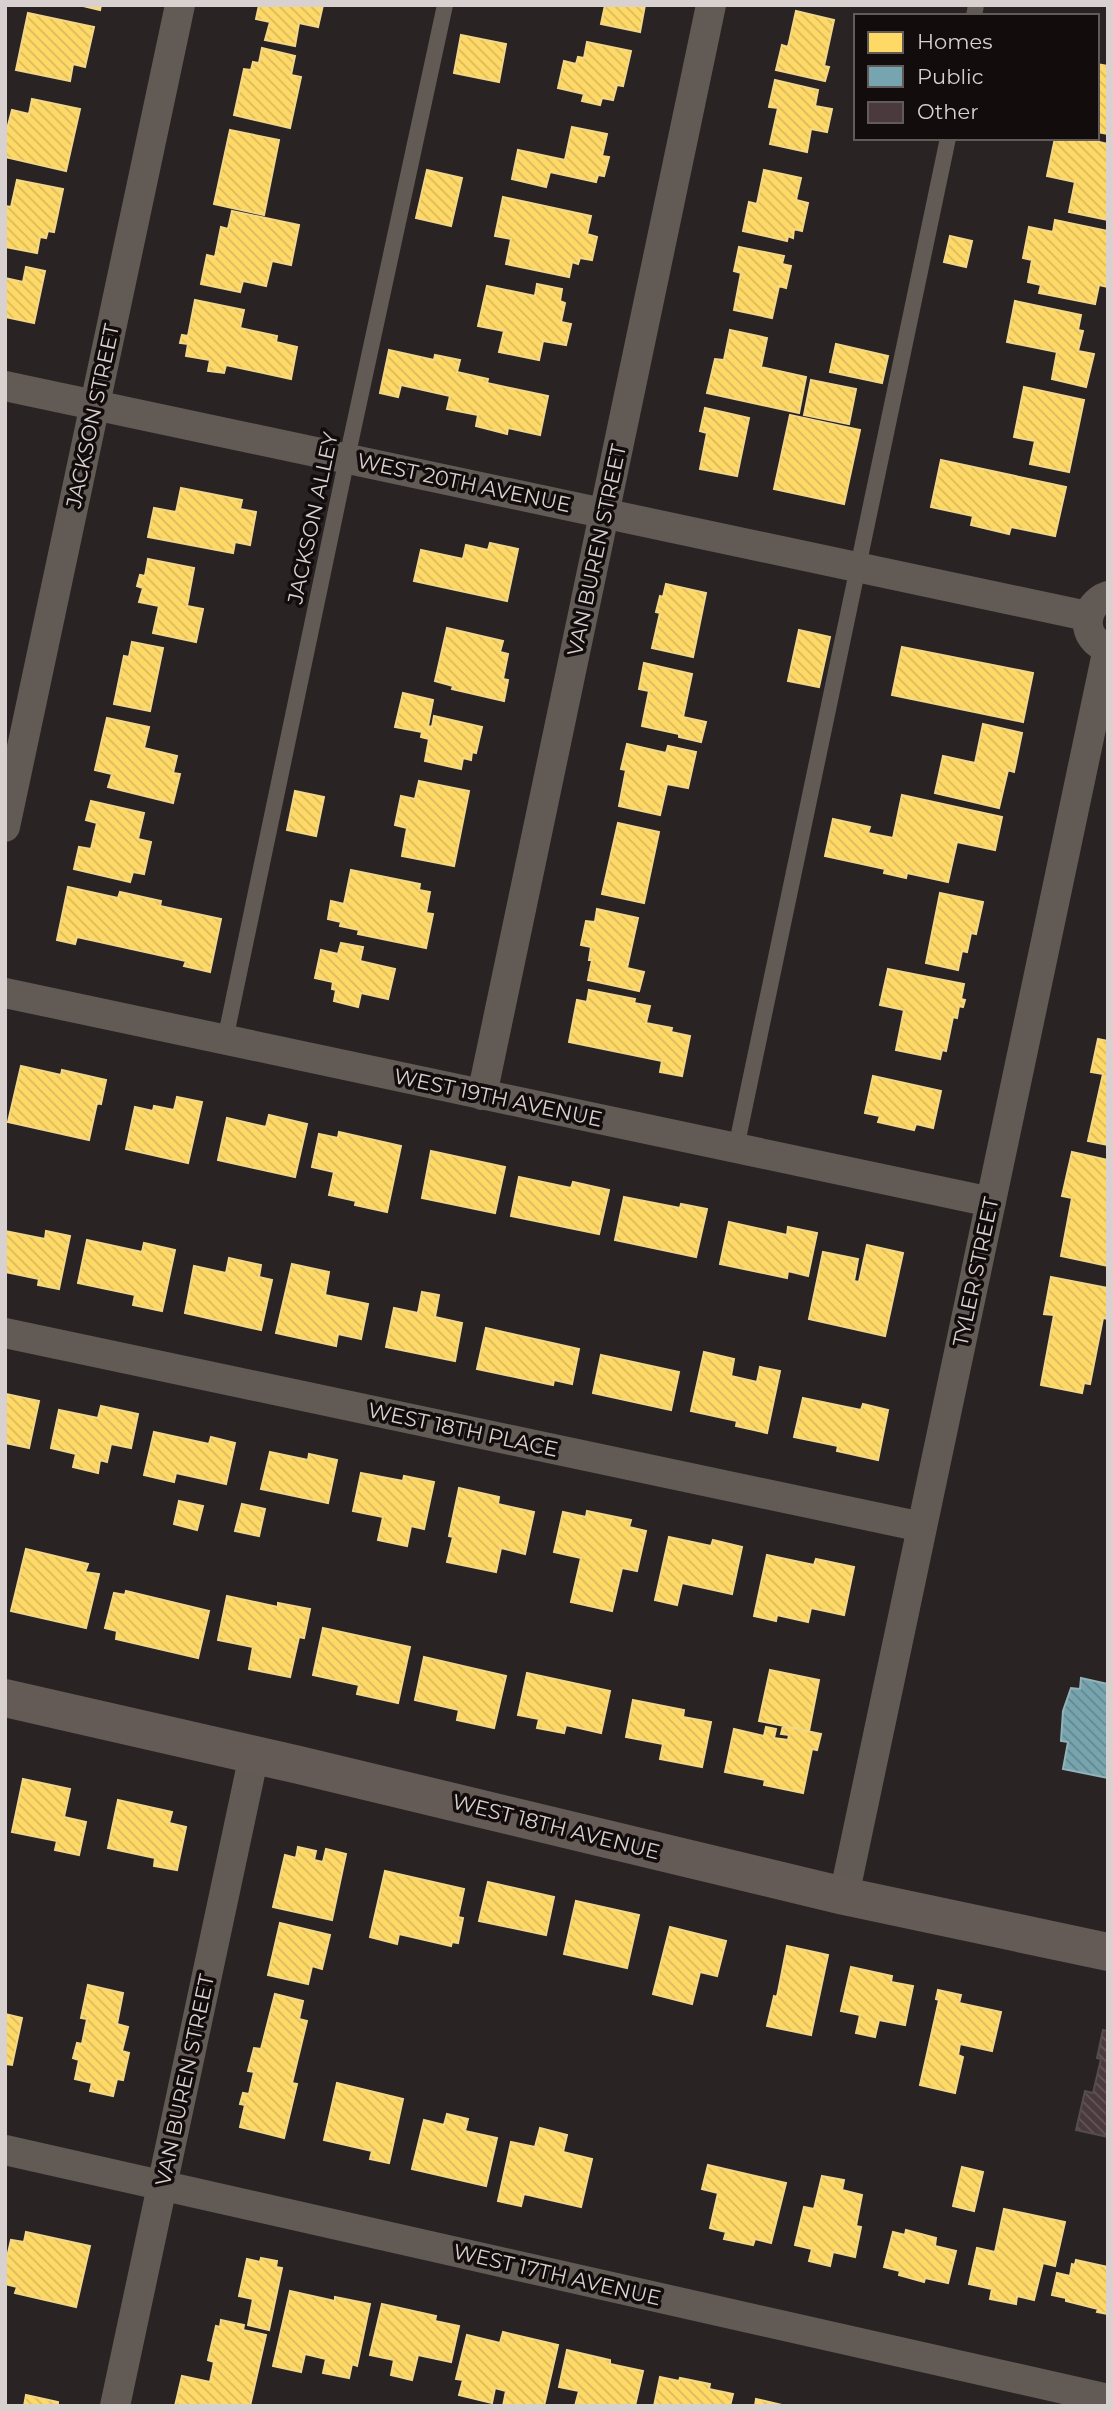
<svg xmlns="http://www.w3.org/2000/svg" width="1113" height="2411" viewBox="0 0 1113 2411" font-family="Montserrat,sans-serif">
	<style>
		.homes { fill: url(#homes-back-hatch); stroke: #f3d786; stroke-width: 2 }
		.public { fill: url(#public-back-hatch); stroke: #93b2b9; stroke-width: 2 }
		.building { fill: url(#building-back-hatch); stroke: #524e4e; stroke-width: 2 }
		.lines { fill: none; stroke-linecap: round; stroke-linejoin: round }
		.lane { stroke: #615a55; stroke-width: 16 }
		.street { stroke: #615a55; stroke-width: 30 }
		.secondary { stroke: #645b56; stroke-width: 38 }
		.labels { text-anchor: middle; stroke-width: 7; stroke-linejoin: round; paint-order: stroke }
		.street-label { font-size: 21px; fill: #d8d1cf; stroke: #120d0c }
	</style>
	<defs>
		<pattern id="homes-back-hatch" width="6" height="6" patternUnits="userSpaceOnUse" patternTransform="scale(1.75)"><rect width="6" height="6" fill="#ffd966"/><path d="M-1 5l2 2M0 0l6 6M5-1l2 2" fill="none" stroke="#d9ba5e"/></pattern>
		<pattern id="public-back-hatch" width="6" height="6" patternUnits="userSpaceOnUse" patternTransform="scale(1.75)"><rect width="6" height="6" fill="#76a5af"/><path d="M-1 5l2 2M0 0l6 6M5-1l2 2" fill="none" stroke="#66868d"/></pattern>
		<pattern id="building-back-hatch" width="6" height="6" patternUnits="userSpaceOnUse" patternTransform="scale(1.75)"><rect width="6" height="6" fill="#4a3a3e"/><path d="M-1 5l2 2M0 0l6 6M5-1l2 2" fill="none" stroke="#635559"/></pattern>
	</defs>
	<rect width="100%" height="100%" fill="#292423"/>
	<path class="homes" d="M79,5H101L100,10Z
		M259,5H323L318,27L299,23L295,46L265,40L270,22L256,19Z
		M605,5H645L640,32L601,24Z
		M796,11L834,20L824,66L829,67L825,81L776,70L782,45L788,47Z
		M28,13L94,27L85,67L73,64L70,81L16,70Z
		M461,35L506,44L499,82L454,73Z
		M587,42L631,51L623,86L617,85L613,100L602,98L600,105L582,101L584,94L558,88L564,61L576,64L578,57L584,58Z
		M262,48L295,56L291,75L301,77L290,128L234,115L244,69L251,70L253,62L259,63Z
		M1097,64L1108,66V134L1097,132Z
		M775,80L818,90L815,106L832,109L827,132L811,129L807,152L770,144L778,108L769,107Z
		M32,99L80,109L66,171L5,157V137L12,110L29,114Z
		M572,127L607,134L602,156L609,157L604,176L598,175L596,182L550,172L546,187L512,179L518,150L565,160Z
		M230,130L279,140L264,215L214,204Z
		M1055,138H1082L1108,144V220L1069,212L1075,182L1047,176Z
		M427,170L462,178L451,226L416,218Z
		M764,170L801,178L796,200L808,203L802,231L794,229L793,238L788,236L787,241L743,231L749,202L757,204Z
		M17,180L63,189L54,232L48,231L46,238L40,237L37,253L5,247V206L11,207Z
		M503,197L591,216L587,234L597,237L592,260L580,258L578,264L572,262L569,277L506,264L511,239L495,236Z
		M232,211L299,225L291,265L272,261L266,286L243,281L240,292L201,284L207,255L215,257L221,227L228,229Z
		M1055,220L1108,231V287L1099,285L1095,304L1039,293L1041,285L1028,282L1032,260L1023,258L1029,227L1053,232Z
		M950,236L972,241L966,267L944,262Z
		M739,247L784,256L782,264L791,266L786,288L779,286L772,318L734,310L741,273L734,271Z
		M26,267L45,271L34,323L5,317V278L23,282Z
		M537,284L562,289L560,301L565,303L561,322L571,324L566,345L543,341L539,360L499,352L504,331L478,326L487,286L535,296Z
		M195,300L244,310L240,328L277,336L276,342L297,347L291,379L226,365L224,373L208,371L210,360L186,356L188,344L180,343L182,335L188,336Z
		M1015,301L1081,315L1078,330L1083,331L1078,351L1094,354L1086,387L1052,379L1057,352L1007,342Z
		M730,330L767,338L761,367L806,377L799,413L707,393L715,359L724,360Z
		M836,344L888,356L882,383L830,372Z
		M389,350L434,360L435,355L460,360L457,372L488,379L487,383L548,396L540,435L508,428L507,434L476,426L478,415L447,409L450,396L401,385L398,397L380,393Z
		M811,380L856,389L849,424L804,415Z
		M1024,387L1084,400L1069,472L1030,464L1035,441L1014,437Z
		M705,408L749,418L737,476L700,469L707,433L700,431Z
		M790,415L860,430L844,504L774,489Z
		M941,460L1066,487L1055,536L1011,527L1009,534L971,525L973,516L931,507Z
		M181,488L242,500L240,509L256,512L250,545L235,542L233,553L148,537L154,508L176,512Z
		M490,543L518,549L507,601L414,581L421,550L463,559L466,545L488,550Z
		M148,559L194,568L187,606L203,609L196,642L153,633L159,606L139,602L143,588L137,586L140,575L145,576Z
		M666,584L706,593L693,657L652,648L660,613L656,612L660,596L663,597Z
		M447,628L503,641L500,652L508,654L503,679L508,680L504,701L452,689L453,686L435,681Z
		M799,630L830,637L819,687L788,681Z
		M132,642L163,648L150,711L114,704L124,656L129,657Z
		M902,647L1033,673L1023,722L892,695Z
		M644,663L692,674L683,717L706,722L701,742L679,737V734L642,726L649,691L639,689Z
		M403,693L433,700L428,726L432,727L434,716L482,727L476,753L472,752L471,760L463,758L461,769L425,761L429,739L421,737L422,732L395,727Z
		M107,718L149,727L144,748L177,756L173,773L180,774L173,803L108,787L112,774L95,770Z
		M983,724L1022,733L1014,772L1008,770L999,808L935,793L943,756L975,763Z
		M627,744L666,753L668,746L696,752L688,788L667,784L660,815L619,806L626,770L621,769Z
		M419,781L469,791L454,866L402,856L407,828L395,825L401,796L415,799Z
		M295,791L324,797L316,836L287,830Z
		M902,795L1002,817L995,850L957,842L948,882L907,873L906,878L884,873L885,869L825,856L833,819L870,827L868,833L893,838Z
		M91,801L144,813L138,839L151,842L144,874L133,872L130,882L74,869L79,847L91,849L97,823L86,820Z
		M618,823L659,832L644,903L602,894Z
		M351,870L420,884L419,890L430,892L426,913L433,914L426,948L358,934L359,930L340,926L341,922L328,919L331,901L344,904Z
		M68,887L118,898L120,892L161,901L160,906L221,919L210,972L184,966L186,961L77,937L75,944L57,940Z
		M940,893L983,902L976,934L971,933L967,952L962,951L958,970L926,963Z
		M597,909L638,918L627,968L644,972L639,991L588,980L592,960H589L591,947L581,945L586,921L595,922Z
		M341,943L363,947L360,961L395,969L388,999L361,993L358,1007L334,1001L336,990L332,989L333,982L315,978L321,950L338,954Z
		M888,969L964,984L961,999L965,1000L963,1007L959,1006L957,1018L953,1017L946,1051L942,1050L940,1059L896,1050L904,1010L880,1005Z
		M589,990L635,999L634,1003L650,1006L646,1023L672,1028L671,1032L690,1036L682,1076L660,1072L662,1061L569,1042L577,1000L587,1002Z
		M1098,1039L1108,1041V1145L1088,1141L1103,1074L1091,1072Z
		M21,1066L61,1075L62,1070L106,1080L101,1104L97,1103L89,1140L8,1122Z
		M873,1076L941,1091L933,1128L916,1124L914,1130L878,1122L880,1116L865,1113Z
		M177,1097L202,1102L188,1163L126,1149L135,1107L153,1111L154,1106L174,1110Z
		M269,1115L307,1124L295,1177L218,1160L227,1118L266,1127Z
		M339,1132L401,1146L387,1212L355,1205L356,1201L329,1195L334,1172L312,1167L319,1134L338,1138Z
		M431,1151L505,1167L495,1213L422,1198Z
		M1072,1152L1108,1160V1266L1061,1256L1072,1198L1062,1196Z
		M519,1177L571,1188L573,1182L609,1190L599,1234L511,1216Z
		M624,1197L680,1208L681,1204L707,1209L696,1257L615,1240Z
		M729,1222L787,1235L788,1227L817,1233L808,1276L788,1271L787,1278L720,1264Z
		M5,1231L45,1239L46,1231L70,1236L59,1289L38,1285L39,1279L5,1272Z
		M87,1240L142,1252L144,1243L175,1250L162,1311L133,1305L135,1295L78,1283Z
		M867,1245L903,1253L885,1336L809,1319L823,1252L858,1259L854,1281L859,1282Z
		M229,1258L261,1265L259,1277L272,1280L261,1330L185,1313L194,1266L226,1273Z
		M292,1264L329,1272L325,1295L368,1304L361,1339L338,1334L336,1346L276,1333Z
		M1051,1277L1108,1288V1319L1103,1318L1090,1384L1084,1383L1082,1393L1041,1385L1054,1315L1044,1314Z
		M422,1292L439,1295L435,1317L462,1323L455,1361L386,1347L394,1308L418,1313Z
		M486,1328L579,1349L572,1384L554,1380L553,1385L477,1369Z
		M704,1352L734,1359L731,1376L757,1382L760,1367L780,1371L767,1433L736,1426L737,1421L691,1411Z
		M601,1355L679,1372L671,1410L593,1393Z
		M6,1394L39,1401L29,1448L5,1443Z
		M803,1398L861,1410L863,1404L888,1410L878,1460L837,1451L838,1446L794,1437Z
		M101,1406L138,1414L131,1448L111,1444L107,1462L100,1460L98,1473L73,1467L76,1454L51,1448L59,1410L98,1418Z
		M154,1432L209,1444L211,1437L235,1443L226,1484L176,1473L174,1482L144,1475Z
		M270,1452L308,1460L309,1454L337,1460L328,1503L261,1489Z
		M361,1473L403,1481L404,1476L434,1482L424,1529L411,1526L407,1546L378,1540L383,1517L353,1511Z
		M459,1488L499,1497L498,1504L534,1512L525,1554L501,1548L496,1572L447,1562L453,1537L449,1536Z
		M179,1501L203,1506L197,1530L174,1524Z
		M242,1504L265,1509L259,1536L235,1531Z
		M587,1511L631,1520L629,1527L646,1531L637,1571L622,1568L612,1611L571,1602L581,1558L554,1552L563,1512L586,1517Z
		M669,1537L711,1546L713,1540L742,1547L732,1594L682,1583L677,1605L655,1600Z
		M26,1549L88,1564L85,1572L99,1574L86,1628L11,1611Z
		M767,1555L814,1565L816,1559L854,1567L844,1615L811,1608L808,1622L777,1615L776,1621L754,1616Z
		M126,1591L209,1611L198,1658L116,1639L117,1631L105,1628L114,1593L125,1595Z
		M227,1596L278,1607V1603L310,1609L304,1638L299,1637L290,1677L249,1669L253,1647L218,1640Z
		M323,1628L410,1647L398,1703L357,1694L359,1685L313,1675Z
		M424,1657L506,1676L494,1728L457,1720L459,1710L415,1700Z
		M770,1670L819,1680L809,1731L759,1721Z
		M527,1673L610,1691L601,1733L566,1725L564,1733L537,1728L539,1719L518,1715Z
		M633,1700L684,1710L683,1717L711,1722L702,1767L660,1759L663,1744L626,1737Z
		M783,1726L821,1734L817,1750L812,1749L803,1793L764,1785L765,1780L725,1772L734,1729L764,1736L766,1727L776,1729L774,1738L788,1740L789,1735L781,1734Z
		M23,1779L70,1789L64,1817L86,1822L79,1855L55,1850L57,1841L12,1832Z
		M118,1800L172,1812L169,1823L186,1827L177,1870L154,1866L155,1858L108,1848Z
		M298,1847L316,1851L314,1860L323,1862L326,1849L346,1854L332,1920L273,1907L285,1855L296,1858Z
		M385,1871L464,1889L458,1917L463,1918L458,1943L452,1942L451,1946L399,1934L397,1944L370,1937Z
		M488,1882L554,1897L546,1935L479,1921Z
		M576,1901L639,1915L627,1968L564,1954Z
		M280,1923L330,1935L322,1969L312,1966L308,1984L268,1975Z
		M670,1927L726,1941L717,1976L700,1972L692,2004L653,1994Z
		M787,1946L828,1955L811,2035L767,2026L774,1996L777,1997Z
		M851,1967L892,1976L891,1982L913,1986L905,2025L879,2020L875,2037L856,2033L860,2015L841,2011Z
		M88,1985L123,1993L117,2024L128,2027L122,2051L129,2053L123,2080L117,2079L113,2096L90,2091L92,2083L75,2079L79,2060L73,2058L77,2043L82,2044L87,2019L81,2018Z
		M938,1990L961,1995L959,2003L1001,2012L992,2051L960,2044L958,2055L963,2057L955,2093L920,2085L939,2000L936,1999Z
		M275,1994L303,2001L299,2019L307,2021L292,2083L297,2084L284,2138L240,2127L245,2105L240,2104L243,2093L249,2094L254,2072L248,2071L254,2048L261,2049Z
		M5,2014L22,2018L12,2065L5,2064Z
		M337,2083L403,2099L389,2163L370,2159L372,2151L324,2140Z
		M447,2114L468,2119L465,2131L497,2138L486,2186L412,2169L424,2120L444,2125Z
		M540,2128L567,2135L563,2152L592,2159L581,2207L524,2194L521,2206L498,2201L511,2142L535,2147Z
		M708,2165L786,2183L771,2243L755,2239L753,2245L724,2239L726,2232L710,2228L718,2193L702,2189Z
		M962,2167L983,2172L974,2211L953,2206Z
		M822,2176L844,2180L842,2190L862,2195L856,2226L861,2227L855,2257L833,2252L830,2266L809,2261L812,2249L795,2245L804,2207L814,2209Z
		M1004,2209L1065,2222L1055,2266L1043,2263L1034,2300L1017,2296L1016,2304L990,2299L992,2289L969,2284L977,2248L995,2252Z
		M906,2230L936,2238L935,2246L956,2251L948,2283L925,2278L924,2282L899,2275L900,2271L884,2267L893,2232L905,2235Z
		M26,2232L90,2246L76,2307L15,2293L17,2287L5,2284V2266L11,2240L24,2242Z
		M261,2258L277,2261L276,2267L282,2268L269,2330L248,2325L253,2299L239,2296L247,2259L260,2262Z
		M1076,2260L1108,2267V2314L1097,2312L1098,2309L1066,2301V2298L1052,2295L1057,2273L1070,2276L1072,2264L1075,2265Z
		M290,2291L335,2301V2297L370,2304L357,2366L352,2364L349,2378L323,2373L326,2359L305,2354L301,2372L273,2366Z
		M382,2304L436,2316L435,2321L459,2326L451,2362L418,2355L412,2380L391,2375L394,2360L370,2355Z
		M221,2320L244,2325L243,2330L266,2335L250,2406L203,2404L202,2406H175L182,2376L210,2382L214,2362L208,2360L216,2326L220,2327Z
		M503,2332L558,2345L544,2406H503L506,2391L495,2388L492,2403L459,2395L463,2380L456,2379L467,2335L500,2343Z
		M567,2350L610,2360V2364L643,2371L635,2406H575L579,2391L559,2387Z
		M660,2377L679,2381L680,2378L710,2384L709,2389L733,2394L730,2406H654Z
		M26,2395L58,2402V2406H24Z
		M756,2399L786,2406H755Z"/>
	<path class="public" d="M1081,1678L1108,1684V1778L1063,1769L1068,1742L1061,1741L1063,1711L1071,1688L1080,1689Z"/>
	<path class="building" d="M1103,2030L1108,2031V2137L1076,2130L1085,2091L1093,2093L1101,2059L1097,2058Z"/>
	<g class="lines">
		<path class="lane" d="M974,16L976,5
			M225,1040L347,458L445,5
			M736,1148L948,138"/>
		<path class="street" d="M5,386L1087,616
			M5,827L180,5
			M5,993L991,1202
			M482,1095L711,5
			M5,1333L922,1527
			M844,1896L1108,648C1080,639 1082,605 1108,596
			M5,2150L1108,2399
			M115,2406L254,1755"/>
		<path class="secondary" d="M5,1698L299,1765L844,1896L1108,1952"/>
	</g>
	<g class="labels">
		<g class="street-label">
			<text transform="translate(93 416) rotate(-78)" y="7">JACKSON STREET</text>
			<text transform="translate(464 483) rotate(12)" y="7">WEST 20TH AVENUE</text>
			<text transform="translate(313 518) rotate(-78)" y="7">JACKSON ALLEY</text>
			<text transform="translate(597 550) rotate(-78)" y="7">VAN BUREN STREET</text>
			<text transform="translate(498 1098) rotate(12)" y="7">WEST 19TH AVENUE</text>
			<text transform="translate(976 1272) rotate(-78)" y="7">TYLER STREET</text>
			<text transform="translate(463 1430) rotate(12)" y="7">WEST 18TH PLACE</text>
			<text transform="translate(556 1827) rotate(14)" y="7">WEST 18TH AVENUE</text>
			<text transform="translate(185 2080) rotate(-78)" y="7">VAN BUREN STREET</text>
			<text transform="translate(557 2275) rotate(13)" y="7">WEST 17TH AVENUE</text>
		</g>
	</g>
	<rect width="1113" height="2411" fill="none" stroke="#d8d1cf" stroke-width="14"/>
	<rect x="854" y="14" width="245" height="126" fill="#120d0c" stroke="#615b5a" stroke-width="2"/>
	<rect x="868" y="32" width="35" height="21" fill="#ffd966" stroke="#615b5a" stroke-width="2"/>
	<text x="917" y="49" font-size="21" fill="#d8d1cf">Homes</text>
	<rect x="868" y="66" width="35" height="21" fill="#76a5af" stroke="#615b5a" stroke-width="2"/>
	<text x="917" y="84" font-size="21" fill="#d8d1cf">Public</text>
	<rect x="868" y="102" width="35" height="21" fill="#4a3a3e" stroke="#615b5a" stroke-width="2"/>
	<text x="917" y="119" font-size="21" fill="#d8d1cf">Other</text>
</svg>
